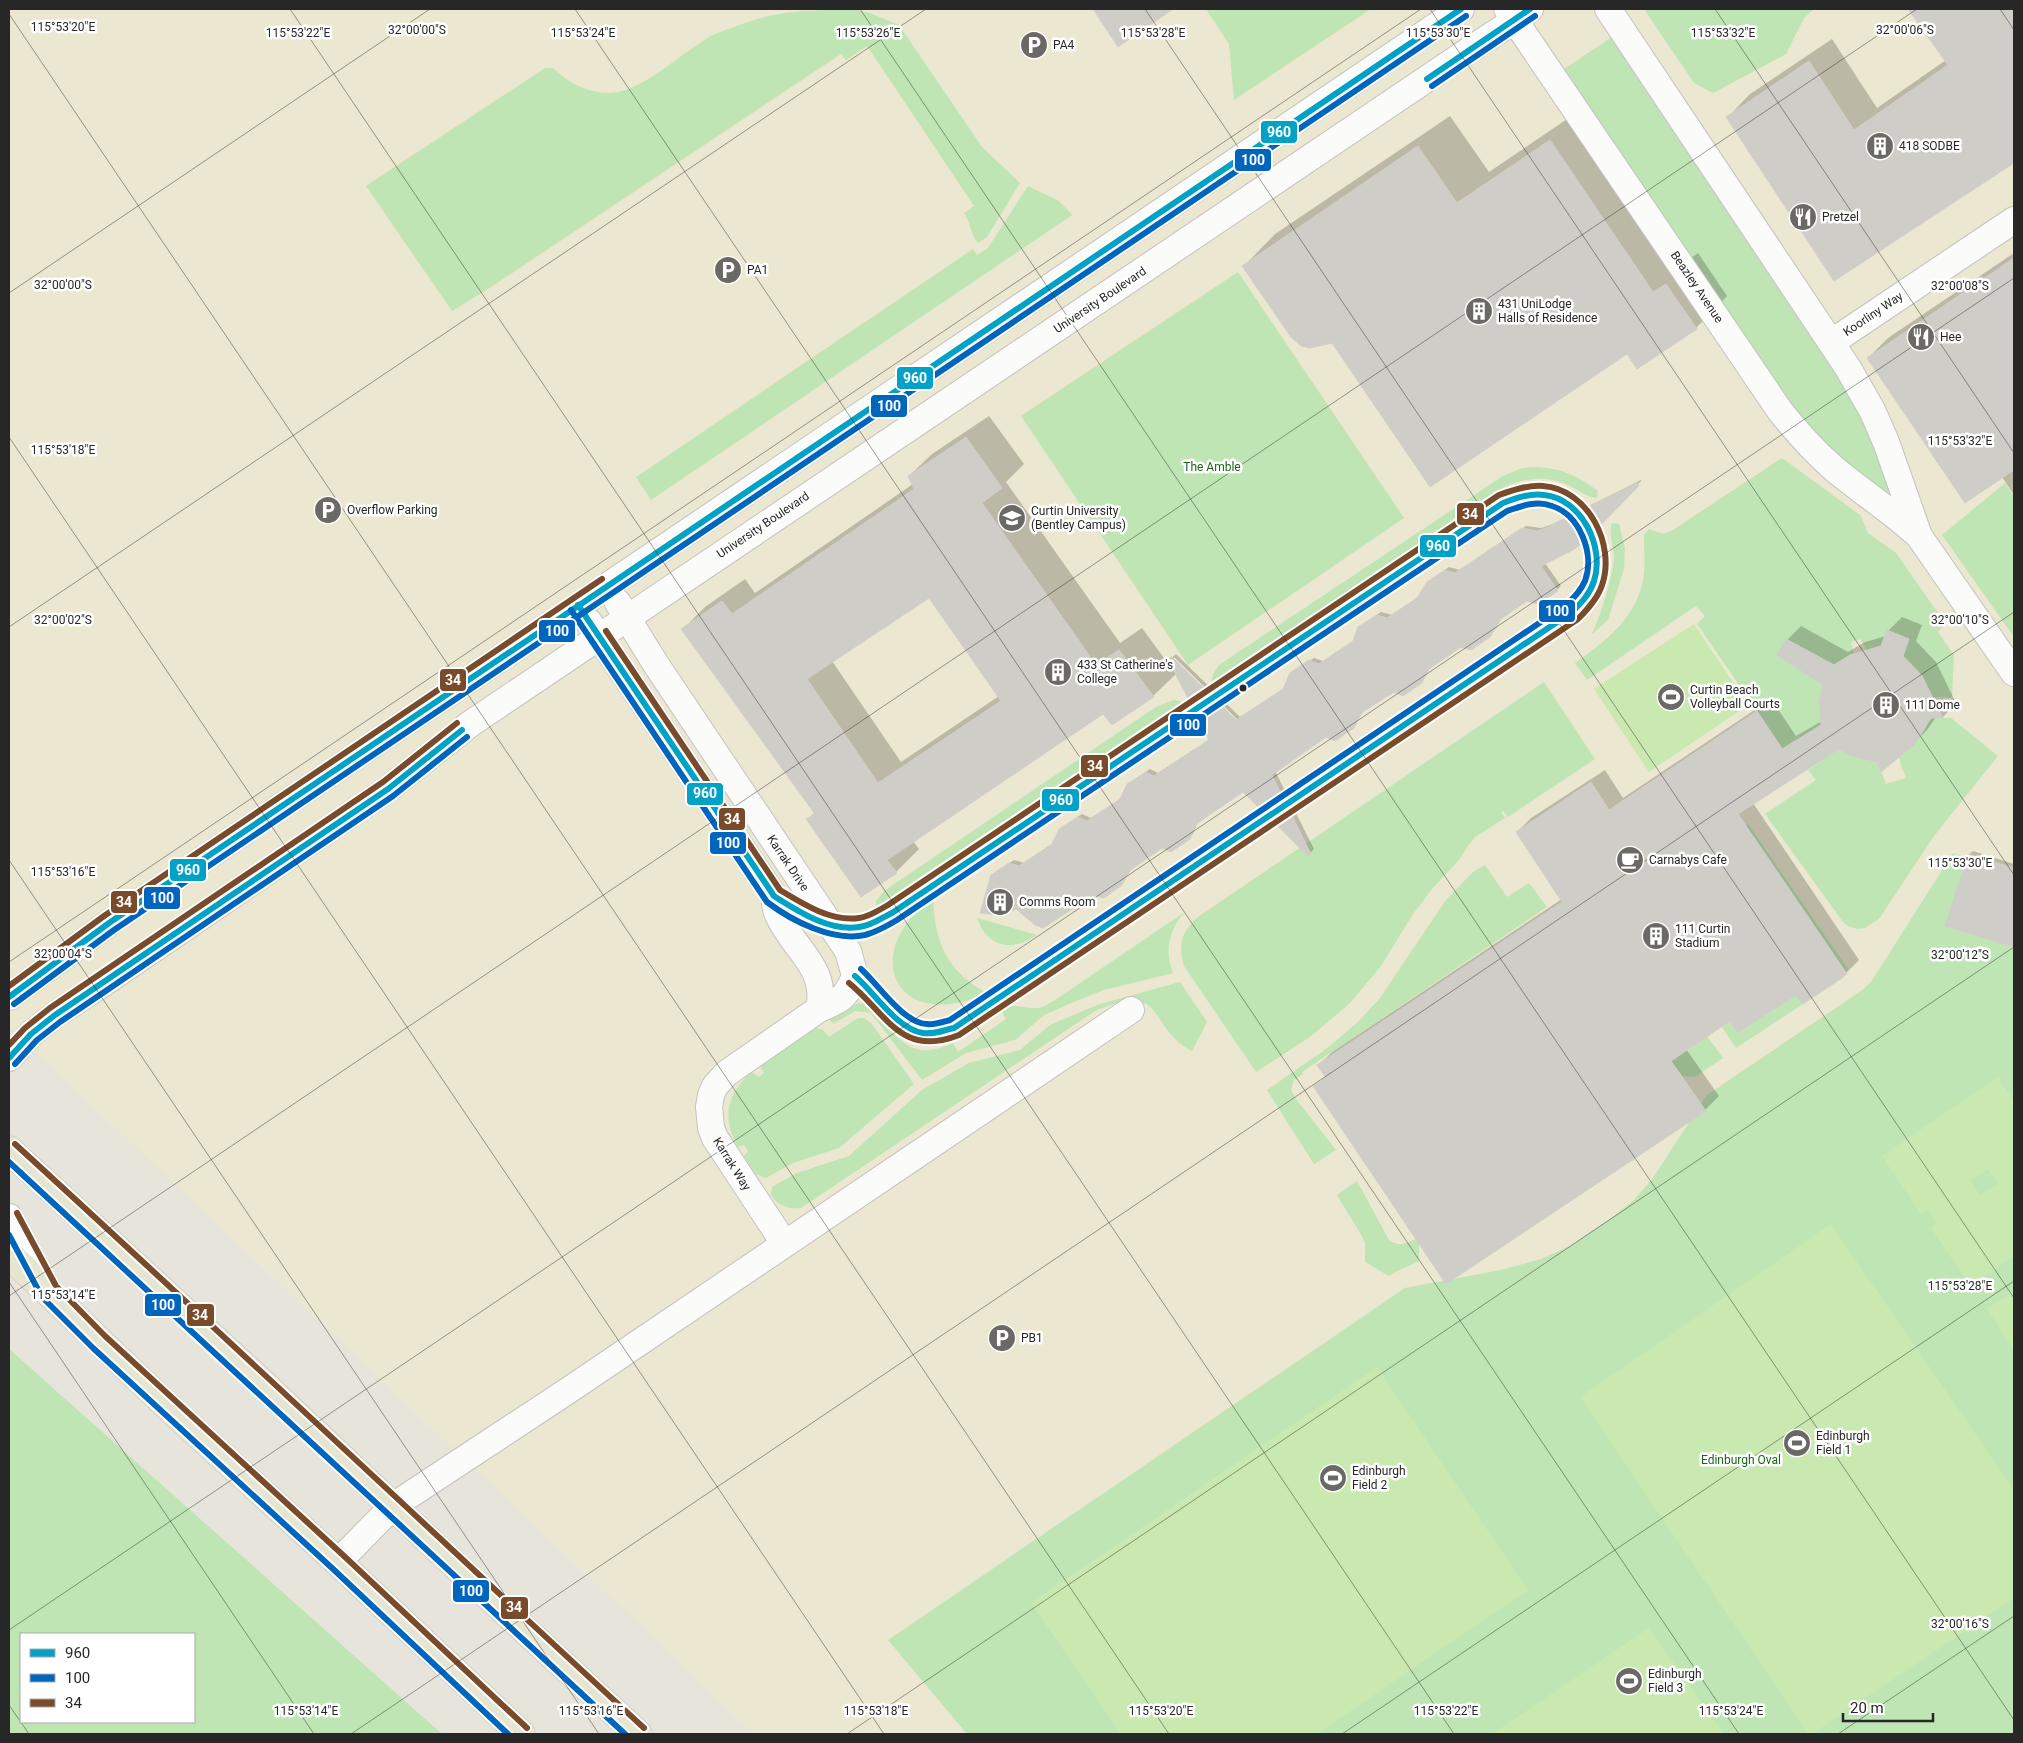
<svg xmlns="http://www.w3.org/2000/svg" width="2023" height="1743" viewBox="0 0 2023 1743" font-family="Roboto,sans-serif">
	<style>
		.education { fill: #ebe7d0 }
		.green { fill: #bee5b3; fill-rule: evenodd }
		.pitch { fill: #c9e9b0; fill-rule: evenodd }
		.shadow { fill: #0003; fill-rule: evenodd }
		.building { fill: #cfcdc8; stroke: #d2cfc8; fill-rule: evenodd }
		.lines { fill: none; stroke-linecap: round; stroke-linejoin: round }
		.street-casing { stroke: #c4c2c2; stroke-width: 28 }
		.primary-casing { stroke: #c3c2bf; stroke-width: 29 }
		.street { stroke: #fbfbfa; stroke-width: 26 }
		.primary { stroke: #e6e5d1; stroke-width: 28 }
		.bus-1-casing { stroke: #fff; stroke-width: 10 }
		.bus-2-casing { stroke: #fff; stroke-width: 10 }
		.bus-3-casing { stroke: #fff; stroke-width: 10 }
		.bus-1 { stroke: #02a2c6; stroke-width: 6 }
		.bus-2 { stroke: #0065bd; stroke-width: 6 }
		.bus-3 { stroke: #7a4b2a; stroke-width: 6 }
		.ticks { fill: none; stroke: #272727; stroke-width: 1; stroke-opacity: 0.45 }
		.bus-dot { fill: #272727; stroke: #fff; stroke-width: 2 }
		.labels { text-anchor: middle; stroke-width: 5; stroke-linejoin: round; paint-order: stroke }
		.poi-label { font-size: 12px; fill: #272727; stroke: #fff; text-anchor: start }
		.street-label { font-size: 12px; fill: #272727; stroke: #fff }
		.park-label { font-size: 12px; fill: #176616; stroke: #fff }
		.ticks-label { font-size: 12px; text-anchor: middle; fill: #272727; stroke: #fff; stroke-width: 5; stroke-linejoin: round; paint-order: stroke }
		.line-badge { stroke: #fff; stroke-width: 2 }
		.badge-label { font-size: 14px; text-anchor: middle; font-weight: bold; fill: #fff }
	</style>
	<rect width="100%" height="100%" fill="#e7e4dc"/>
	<path class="education" d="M9,9H2014V1734H754L9,1027Z"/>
	<path class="green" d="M853,9L870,13L899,25L982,147L1020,183L987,237L978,243C971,236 971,223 964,213L974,206L867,46L846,60L841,54L485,291L452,311L366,186L545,68H553C571,86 600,99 626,90C646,83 666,67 684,54C696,47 706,37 720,32C741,25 762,16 785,13C807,10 831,10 853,9Z
		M1206,9H1371L1234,100L1229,44Z
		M1644,9H1814L1804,18L1786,54L1713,93L1694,83Z
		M1615,35L1859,401L1890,491L1885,495L1809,432L1561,71Z
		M1028,186L1059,201L1072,215L651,500L636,477L973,249L977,255L988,248Z
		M1238,272L1404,518L1188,665L1021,416Z
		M1782,458L1856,512L1861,516L1868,533L1896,553L1945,623L1938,632L1954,655L1952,697H1930C1927,679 1917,667 1903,657L1909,639L1887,630L1880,650H1867L1860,639L1851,642L1854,654C1829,679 1812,686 1823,726L1784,750L1697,624L1705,616L1696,606L1587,680L1575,663C1603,643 1633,621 1642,585C1646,569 1644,551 1644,535L1649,529L1663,534L1673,530Z
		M1536,467C1561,468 1578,476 1598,491L1597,498C1585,496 1582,492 1572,487C1551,475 1525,477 1504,487L1211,683L1213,674L1219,665L1503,476L1522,468Z
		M2005,483L2014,497V637L1942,535Z
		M1612,523L1619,524L1625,548L1624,569L1608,620L1591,635C1600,619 1613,576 1614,557C1614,546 1608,534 1612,523Z
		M1544,682L1595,759L1508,817L1503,811L1501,812L1505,818L1475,837L1468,846L1459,860L1433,888L1413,914L1381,966L1350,1003L1310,1037L1256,1072L1184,966C1178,945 1181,932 1198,917Z
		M1174,700L1183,702L886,904L876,907V901L884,891L1156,707Z
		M1929,718H1951L1998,756L1934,836L1879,919L1865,928L1858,929L1848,926L1843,922L1765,814L1816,780L1808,770L1823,760L1822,758L1837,746L1852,756L1877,761L1886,784L1906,778L1898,756C1914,747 1925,735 1929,718Z
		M1748,824L1848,969L1843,978L1736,1048L1722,1027L1730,1021L1739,1033L1800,992L1733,833Z
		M1953,853L2014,872V1734H967L888,1640L1405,1288L1501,1270L1541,1259L1570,1246L1610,1219L1634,1200L1653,1178L1707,1095L1861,991L1871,982Z
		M1485,865L1507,897L1529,883L1547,907L1302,1072L1303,1074L1294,1080L1291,1090L1296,1099L1336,1150L1314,1164L1267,1090L1326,1049L1358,1022L1380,998L1446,900L1473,872Z
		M933,899C935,942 946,970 985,992L983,995C892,1033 860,949 933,899Z
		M1185,912C1169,929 1164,951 1173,973L1104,990L1076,1001L1044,1015L1015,1040L966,1053L922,1080L871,1013L855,1011L833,1024L830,1020C838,1014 848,1006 857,1004C891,995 888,1074 953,1043L958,1052L1006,1019L1001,1010C1013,1002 1024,1009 1037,1008C1043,1008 1049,1003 1055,1000Z
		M977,918L1037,935C1012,952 988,948 977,918Z
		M1180,982L1207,1022L1192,1051C1147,1029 1167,978 1095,1011L801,1208C787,1209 779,1206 771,1195L772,1187L797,1173L849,1156L922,1090L969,1063L1020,1050L1050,1025L1097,1005Z
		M858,1018H864L872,1024L914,1084L839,1148L793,1163L766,1178L756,1174L744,1156L748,1151L744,1145L738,1147C722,1119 726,1094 751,1073H753L759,1077L764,1073L761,1069L762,1065L816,1028L823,1030L829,1037Z
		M1707,1036L1723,1058L1695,1077L1682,1076L1671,1061Z
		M1357,1181L1389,1240C1400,1248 1408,1243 1419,1237V1261L1395,1272L1389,1276L1365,1262V1243L1362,1236L1337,1195Z
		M9,1349L54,1389L442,1734H9ZM21,1634H194V1722H21Z"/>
	<path class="pitch" d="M1694,624L1748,705L1649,772L1594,689Z
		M1998,1077L2014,1101V1256L1970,1286L1931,1228L1937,1223L1928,1210L1921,1214L1882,1156ZM1988,1169L1998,1183L1980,1195L1971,1181Z
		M1831,1224L2014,1490V1598L1812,1734H1808L1580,1397Z
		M2014,1291V1350L1987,1309Z
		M1377,1367L1528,1590L1317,1734H1121L1031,1603Z
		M1649,1628L1724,1734H1492Z"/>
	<path class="shadow" d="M1094,9H1171L1118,45Z
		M1910,9H2014V161L1834,279L1728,117L1750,94L1832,39L1877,108L1946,60Z
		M1582,109L1685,262L1698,253L1727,296L1696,328L1627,352L1333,342L1244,266L1275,234L1450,116L1489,172Z
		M2014,253V495L2002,477L1868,358L1888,338Z
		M989,416L1024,464L1006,482L1120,643L1142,628L1175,673L1170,659L1176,654L1240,717L1285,688L1295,670L1314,658L1323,661L1355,640L1363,624L1381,612L1392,615L1420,597L1432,579L1449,567L1460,570L1526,526L1541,528L1553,524L1641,480V481L1584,540L1545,563L1561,586L1557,590L1527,600L1503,616L1489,636L1461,646L1431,666L1421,682L1394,691L1364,710L1353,727L1326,736L1275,771L1314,849L1310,853L1243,791L1198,821L1193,834L1189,838L1162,847L1132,868L1122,884L996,872L1014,860L1024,863L1054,843L1064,826L1082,814L1091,818L1122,798L1132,781L1150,769L1158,773L1210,739L1177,673L1153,696L1103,712L913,841L919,849L896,872L808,819L815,812L683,629L705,607L745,579L755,593L913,484L909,476L932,454ZM930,596L999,696L901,762L832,661ZM1174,657L1241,723L1240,725L1174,661Z
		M1902,617L1922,625L1916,641L1936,662L1956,703L1943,717H1936L1927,730L1913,744L1878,761L1839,748L1753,803L1859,960L1846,973L1730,1019L1686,1049L1719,1096L1705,1110L1446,1283L1315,1087L1326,1076L1319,1065L1332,1052L1562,899L1517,832L1531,818L1605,770L1623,798L1771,699L1796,736L1822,721L1824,684L1787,640L1801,626L1848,652L1865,642L1886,636L1888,631Z
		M1973,851L2014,864V946L1946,925L1969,854Z"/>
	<path class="building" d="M1093,9H1173L1118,47Z
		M1908,9H2014V163L1834,281L1726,117L1809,61L1854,130L1948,65Z
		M1550,140L1653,292L1666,284L1697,329L1637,369L1627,354L1430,487L1332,343L1310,348L1301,346L1291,337L1242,266L1418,146L1457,203Z
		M2014,258V470L1965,503L1867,358Z
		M966,437L1002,488L982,503L1096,665L1119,650L1154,697L1112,725L1103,714L887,860L897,873L861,897L806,819L815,814L681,629L722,601L732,614L914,489L908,476ZM929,598L1001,701L878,783L807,679Z
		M1637,483L1639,486L1585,541L1573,550L1541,566L1558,591L1538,604L1527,601L1501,619L1490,637L1471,650L1461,647L1429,669L1422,683L1403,696L1394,692L1361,713L1354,728L1335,741L1326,737L1272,775L1311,854L1308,856L1243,792L1196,824L1190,839L1171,852L1162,848L1129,871L1122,885L1104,898L1094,895L1043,928L1035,925L1016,909L1001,915L980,913L991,875L1009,863L1019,866L1052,844L1059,829L1078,817L1087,821L1120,799L1127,784L1146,772L1154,776L1209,740L1168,659L1172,657L1236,720L1283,689L1290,673L1309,660L1319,664L1353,641L1358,627L1377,615L1387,618L1417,598L1427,582L1445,570L1455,573L1522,528L1537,531L1548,527Z
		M1887,630L1909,639L1903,656L1922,676L1943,718H1931L1914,745L1881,772L1877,762L1852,756L1839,749L1738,814L1847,974L1803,1004L1796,995L1738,1033L1730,1021L1671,1061L1706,1111L1446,1284L1313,1086L1326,1078L1317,1065L1562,902L1516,832L1591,782L1609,810L1757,711L1782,749L1821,725L1819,702L1823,685L1777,655L1786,639L1834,665L1850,655L1881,646Z
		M1968,854L2014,868V947L1945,926Z"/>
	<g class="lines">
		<g class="street-casing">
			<path id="street" d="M1507,9L1780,411C1796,431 1813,450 1832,467C1860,491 1892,511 1919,536L2014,673
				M1608,9L1848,368L1873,412L1886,442L1918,533
				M1832,342L2014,220
				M618,603L655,663L848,951L855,976C846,998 841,1000 819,1009L727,1073L715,1086L711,1095L709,1107L711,1128L715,1138L784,1243
				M589,622L774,896C775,902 775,909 778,915C793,949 828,967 819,1009
				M9,997L109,923L1461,9
				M9,1058L31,1034L55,1015L108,980L388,789L470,724L1477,45L1515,20L1530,9
				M9,1217L47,1288
				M338,1562L393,1506L569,1390L1131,1010"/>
		</g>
		<g class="primary-casing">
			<path id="primary" d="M9,1150L258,1379L472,1581L638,1734
				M9,1255L178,1416L338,1562L521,1734"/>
		</g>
		<use href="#street" class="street"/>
		<use href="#primary" class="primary"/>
		<g class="bus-1-casing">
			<path id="bus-1" d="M1427,79L1530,9
				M578,605L774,896C799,912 833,934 864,926C874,924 883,917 892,913L1503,503C1516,498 1530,493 1544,495C1582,499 1605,547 1594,581C1590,594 1581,603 1572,612L954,1028C944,1030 933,1035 923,1033C897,1029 875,993 855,976
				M9,997L109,923L1461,9
				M9,1058L31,1034L55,1015L388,789L462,730"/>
		</g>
		<g class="bus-2-casing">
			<path id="bus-2" d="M1432,86L1535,16
				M571,610L767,902C792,921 833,942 865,935C876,932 887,926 897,920L1507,511C1521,506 1537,500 1552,506C1580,515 1595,554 1585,581C1581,590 1574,598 1566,605L950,1020C943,1022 935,1025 927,1024C904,1024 878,984 861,969
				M14,1004L114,930L1466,16
				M15,1064L37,1040L60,1022L393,796L467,737
				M9,1162C215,1352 419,1544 625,1734
				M9,1235L42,1297L93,1348L332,1568L508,1734"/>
		</g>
		<g class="bus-3-casing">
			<path id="bus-3" d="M606,631L780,890C803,904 831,922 859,918C869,917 879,910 888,905L1499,495C1513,490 1528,485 1543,486C1588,489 1616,545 1602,585C1598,598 1588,609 1578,619L959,1035C901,1058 887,1014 849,983
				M9,986L104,916L602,579
				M9,1045L25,1028L50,1008L383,782L457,723
				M15,1144C226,1337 434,1534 644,1728
				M17,1213L56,1286L105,1336L344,1556L527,1728"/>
		</g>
		<use href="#bus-1" class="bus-1"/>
		<use href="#bus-2" class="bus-2"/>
		<use href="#bus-3" class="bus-3"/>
	</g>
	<path class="ticks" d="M290,9L1454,1734M575,9L1739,1734M860,9L2014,1720M1145,9L2014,1298M1430,9L2014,875M1715,9L2014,453M2000,9L2014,30M9,14L1169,1734M9,293L430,9M9,437L884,1734M9,627L926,9M9,860L599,1734M9,962L1421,9M9,1282L314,1734M9,1296L1917,9M9,1630L2014,278M9,1705L29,1734M351,1734L2014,612M847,1734L2014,947M1342,1734L2014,1281M1838,1734L2014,1616"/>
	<defs>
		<g id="parking-disc" transform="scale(1.4375)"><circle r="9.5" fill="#6a6966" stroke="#fff"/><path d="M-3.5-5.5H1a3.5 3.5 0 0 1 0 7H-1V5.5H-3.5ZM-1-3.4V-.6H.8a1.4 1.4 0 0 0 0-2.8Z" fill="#fff"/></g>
		<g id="building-disc" transform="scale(1.4375)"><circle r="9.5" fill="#6a6966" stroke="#fff"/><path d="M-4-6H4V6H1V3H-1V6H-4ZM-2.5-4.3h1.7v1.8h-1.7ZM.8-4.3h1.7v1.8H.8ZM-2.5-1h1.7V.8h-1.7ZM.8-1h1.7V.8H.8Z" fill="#fff"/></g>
		<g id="restaurant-disc" transform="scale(1.4375)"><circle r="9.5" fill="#6a6966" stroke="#fff"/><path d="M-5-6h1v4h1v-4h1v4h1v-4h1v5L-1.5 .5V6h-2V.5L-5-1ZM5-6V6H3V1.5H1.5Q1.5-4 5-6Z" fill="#fff"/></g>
		<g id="university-disc" transform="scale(1.4375)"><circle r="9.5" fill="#6a6966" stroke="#fff"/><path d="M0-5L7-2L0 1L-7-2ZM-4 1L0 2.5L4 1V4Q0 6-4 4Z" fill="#fff"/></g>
		<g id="stadium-disc" transform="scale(1.4375)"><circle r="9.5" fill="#6a6966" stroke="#fff"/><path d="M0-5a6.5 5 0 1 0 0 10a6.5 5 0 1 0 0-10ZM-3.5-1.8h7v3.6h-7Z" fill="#fff"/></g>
		<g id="cafe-disc" transform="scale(1.4375)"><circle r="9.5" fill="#6a6966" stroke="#fff"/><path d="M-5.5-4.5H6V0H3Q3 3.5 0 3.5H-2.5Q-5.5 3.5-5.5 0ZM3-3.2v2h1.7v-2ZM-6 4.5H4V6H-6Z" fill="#fff"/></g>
	</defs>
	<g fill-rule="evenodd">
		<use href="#parking-disc" x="1034" y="45"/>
		<use href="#building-disc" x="1880" y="146"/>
		<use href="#restaurant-disc" x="1803" y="217"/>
		<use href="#parking-disc" x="728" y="270"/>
		<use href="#building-disc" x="1479" y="311"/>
		<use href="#restaurant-disc" x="1921" y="337"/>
		<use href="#parking-disc" x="328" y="510"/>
		<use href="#university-disc" x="1012" y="518"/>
		<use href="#building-disc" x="1058" y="672"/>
		<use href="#stadium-disc" x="1671" y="697"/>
		<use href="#building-disc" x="1886" y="705"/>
		<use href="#cafe-disc" x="1630" y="860"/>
		<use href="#building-disc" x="1000" y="902"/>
		<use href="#building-disc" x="1656" y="936"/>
		<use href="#parking-disc" x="1002" y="1338"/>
		<use href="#stadium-disc" x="1797" y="1443"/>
		<use href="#stadium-disc" x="1333" y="1478"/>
		<use href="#stadium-disc" x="1629" y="1681"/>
	</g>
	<circle class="bus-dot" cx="1243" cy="688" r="4.5"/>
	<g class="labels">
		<g class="poi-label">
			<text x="1053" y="49">PA4</text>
			<text x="1899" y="150">418 SODBE</text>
			<text x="1822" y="221">Pretzel</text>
			<text x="747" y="274">PA1</text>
			<text x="1498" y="308">431 UniLodge<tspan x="1498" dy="14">Halls of Residence</tspan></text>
			<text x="1940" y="341">Hee</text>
			<text x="347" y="514">Overflow Parking</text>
			<text x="1031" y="515">Curtin University<tspan x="1031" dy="14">(Bentley Campus)</tspan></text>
			<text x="1077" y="669">433 St Catherine's<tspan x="1077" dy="14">College</tspan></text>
			<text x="1690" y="694">Curtin Beach<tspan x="1690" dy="14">Volleyball Courts</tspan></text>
			<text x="1905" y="709">111 Dome</text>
			<text x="1649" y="864">Carnabys Cafe</text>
			<text x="1019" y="906">Comms Room</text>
			<text x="1675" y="933">111 Curtin<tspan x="1675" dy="14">Stadium</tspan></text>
			<text x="1021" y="1342">PB1</text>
			<text x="1816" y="1440">Edinburgh<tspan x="1816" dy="14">Field 1</tspan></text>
			<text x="1352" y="1475">Edinburgh<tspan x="1352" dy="14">Field 2</tspan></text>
			<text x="1648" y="1678">Edinburgh<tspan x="1648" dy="14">Field 3</tspan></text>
		</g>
		<g class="street-label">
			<text transform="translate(1697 287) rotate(56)" y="4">Beazley Avenue</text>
			<text transform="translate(1100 300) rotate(-34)" y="4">University Boulevard</text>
			<text transform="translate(1873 314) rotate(-34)" y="4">Koorliny Way</text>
			<text transform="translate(763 525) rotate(-34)" y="4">University Boulevard</text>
			<text transform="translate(788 863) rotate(56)" y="4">Karrak Drive</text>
			<text transform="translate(732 1164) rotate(58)" y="4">Karrak Way</text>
		</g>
		<g class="park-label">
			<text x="1212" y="471">The Amble</text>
			<text x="1741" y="1464">Edinburgh Oval</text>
		</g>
	</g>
	<g class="ticks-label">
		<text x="63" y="31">115°53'20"E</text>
		<text x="417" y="34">32°00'00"S</text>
		<text x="1905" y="34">32°00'06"S</text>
		<text x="298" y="37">115°53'22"E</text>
		<text x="583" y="37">115°53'24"E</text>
		<text x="868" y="37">115°53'26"E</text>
		<text x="1153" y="37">115°53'28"E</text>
		<text x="1438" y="37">115°53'30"E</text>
		<text x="1723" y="37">115°53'32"E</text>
		<text x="63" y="289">32°00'00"S</text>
		<text x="1960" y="290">32°00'08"S</text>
		<text x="1960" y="445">115°53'32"E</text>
		<text x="63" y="454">115°53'18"E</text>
		<text x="63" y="624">32°00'02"S</text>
		<text x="1960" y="624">32°00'10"S</text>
		<text x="1960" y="867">115°53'30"E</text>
		<text x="63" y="876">115°53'16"E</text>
		<text x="63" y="958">32°00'04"S</text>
		<text x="1960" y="959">32°00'12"S</text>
		<text x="1960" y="1290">115°53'28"E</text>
		<text x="63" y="1299">115°53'14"E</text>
		<text x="1960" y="1628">32°00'16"S</text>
		<text x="306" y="1715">115°53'14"E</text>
		<text x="591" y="1715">115°53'16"E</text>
		<text x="876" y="1715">115°53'18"E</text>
		<text x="1161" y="1715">115°53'20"E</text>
		<text x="1446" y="1715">115°53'22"E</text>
		<text x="1731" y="1715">115°53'24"E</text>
	</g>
	<g class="line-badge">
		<rect x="1260" y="120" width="38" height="24" rx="5" fill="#02a2c6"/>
		<rect x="1234" y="148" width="38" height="24" rx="5" fill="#0065bd"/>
		<rect x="896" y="366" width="38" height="24" rx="5" fill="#02a2c6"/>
		<rect x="870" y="394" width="38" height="24" rx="5" fill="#0065bd"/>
		<rect x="1456" y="502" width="29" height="24" rx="5" fill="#7a4b2a"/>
		<rect x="1419" y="534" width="38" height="24" rx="5" fill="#02a2c6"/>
		<rect x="1538" y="599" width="38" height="24" rx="5" fill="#0065bd"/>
		<rect x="538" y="619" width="38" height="24" rx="5" fill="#0065bd"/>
		<rect x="439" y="668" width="28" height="24" rx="5" fill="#7a4b2a"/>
		<rect x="1169" y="713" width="38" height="24" rx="5" fill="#0065bd"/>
		<rect x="1080" y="754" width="29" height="24" rx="5" fill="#7a4b2a"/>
		<rect x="686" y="782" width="38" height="24" rx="5" fill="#02a2c6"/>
		<rect x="1041" y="788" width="39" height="24" rx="5" fill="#02a2c6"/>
		<rect x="718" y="807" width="28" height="24" rx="5" fill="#7a4b2a"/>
		<rect x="709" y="831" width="38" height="24" rx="5" fill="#0065bd"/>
		<rect x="169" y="858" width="38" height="24" rx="5" fill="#02a2c6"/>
		<rect x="143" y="886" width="38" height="24" rx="5" fill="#0065bd"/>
		<rect x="110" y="890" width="28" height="24" rx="5" fill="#7a4b2a"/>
		<rect x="144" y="1293" width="38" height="24" rx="5" fill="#0065bd"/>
		<rect x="186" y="1303" width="29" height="24" rx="5" fill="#7a4b2a"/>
		<rect x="452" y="1579" width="38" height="24" rx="5" fill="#0065bd"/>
		<rect x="500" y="1596" width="29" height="24" rx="5" fill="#7a4b2a"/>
	</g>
	<g class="badge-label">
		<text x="1279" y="137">960</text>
		<text x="1253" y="165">100</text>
		<text x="915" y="383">960</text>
		<text x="889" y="411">100</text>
		<text x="1470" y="519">34</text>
		<text x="1438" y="551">960</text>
		<text x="1557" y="616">100</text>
		<text x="557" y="636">100</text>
		<text x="453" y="685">34</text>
		<text x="1188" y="730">100</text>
		<text x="1095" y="771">34</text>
		<text x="705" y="798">960</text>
		<text x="1061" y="805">960</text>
		<text x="732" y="824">34</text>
		<text x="728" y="848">100</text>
		<text x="188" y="875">960</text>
		<text x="162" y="903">100</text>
		<text x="124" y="907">34</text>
		<text x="163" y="1310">100</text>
		<text x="200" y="1320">34</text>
		<text x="471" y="1596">100</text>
		<text x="514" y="1612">34</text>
	</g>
	<rect width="2023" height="1743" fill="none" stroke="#272727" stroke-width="20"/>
	<rect x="20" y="1633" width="175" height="90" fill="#ffffff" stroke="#a9a9a9"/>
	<rect x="30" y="1649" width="25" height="8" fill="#02a2c6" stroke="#a9a9a9"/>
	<text x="65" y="1658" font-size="15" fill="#272727">960</text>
	<rect x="30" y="1674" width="25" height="8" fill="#0065bd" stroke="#a9a9a9"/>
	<text x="65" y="1683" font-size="15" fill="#272727">100</text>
	<rect x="30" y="1699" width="25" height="8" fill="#7a4b2a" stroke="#a9a9a9"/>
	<text x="65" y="1708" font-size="15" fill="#272727">34</text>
	<path d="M1843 1713v8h90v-8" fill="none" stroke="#272727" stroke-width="2.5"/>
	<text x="1850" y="1713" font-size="15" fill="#272727" stroke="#ffffff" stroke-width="4" paint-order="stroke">20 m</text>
</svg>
